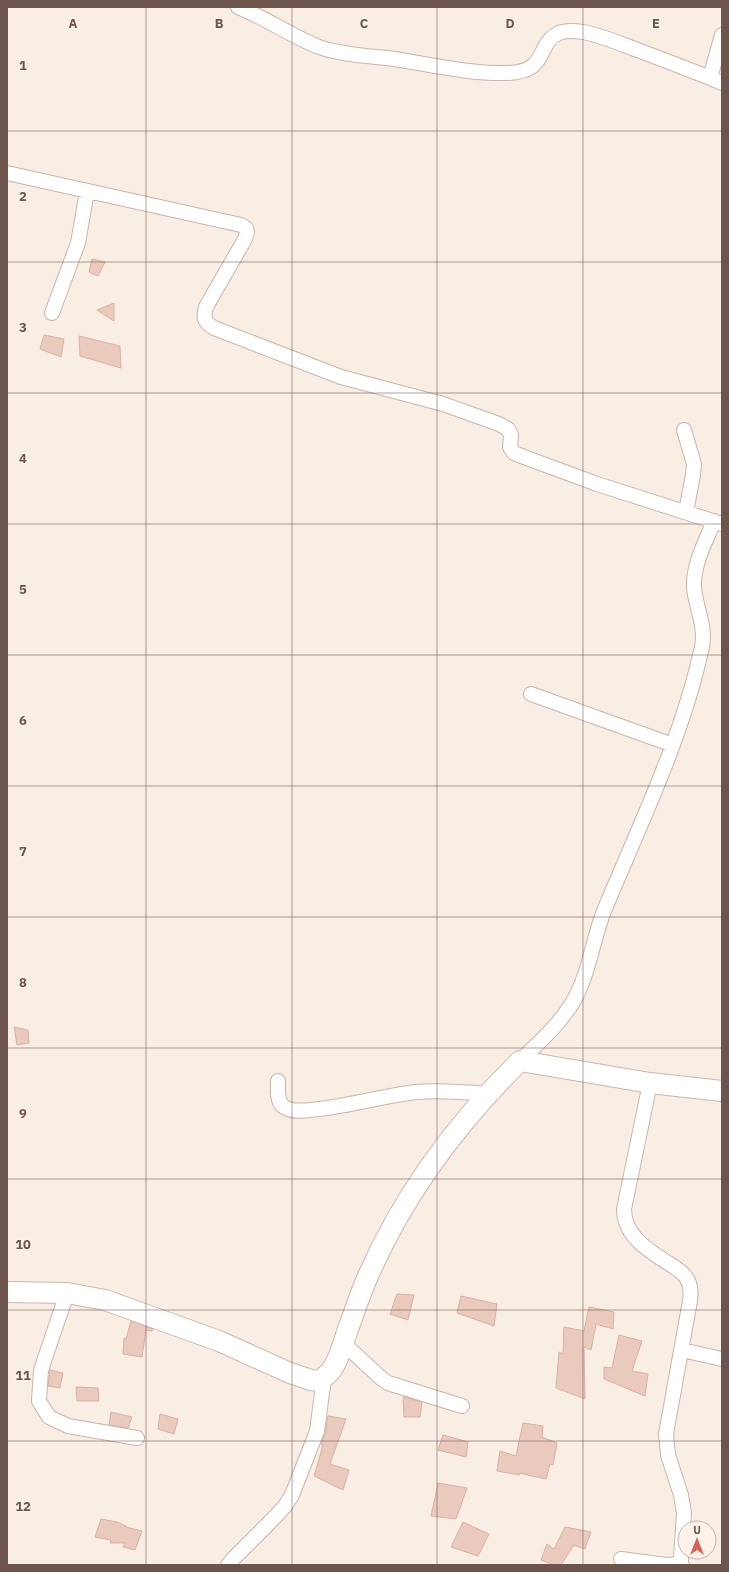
<svg xmlns="http://www.w3.org/2000/svg" width="729" height="1572" viewBox="0 0 729 1572" font-family="'IBM Plex Sans',sans-serif">
	<style>
		.building { fill: #ebcabe; stroke: #dbb0a1 }
		.lines { fill: none; stroke-linecap: round; stroke-linejoin: round }
		.street-casing { stroke: #c8b5ac; stroke-width: 16 }
		.secondary-casing { stroke: #cdb6ac; stroke-width: 22 }
		.street { stroke: #fff; stroke-width: 14 }
		.secondary { stroke: #fff; stroke-width: 20 }
		.grid { fill: none; stroke: #6d544d; stroke-width: 1; stroke-opacity: 0.55 }
		.grid-label { font-size: 13px; text-anchor: middle; font-weight: bold; fill: #6d544d; stroke: #fcf2e9; stroke-width: 3; stroke-linejoin: round; paint-order: stroke }
	</style>
	<rect width="100%" height="100%" fill="#f9eee3"/>
	<path class="building" d="M92,259L105,262L98,276L89,272Z
		M114,303V321L97,310Z
		M44,335L64,339L61,357L40,349Z
		M79,336L120,346L121,368L80,356Z
		M14,1027L28,1030L29,1043L17,1045Z
		M397,1294L414,1295L408,1320L390,1314Z
		M461,1296L497,1304L494,1326L457,1313Z
		M589,1307L614,1312L613,1329L596,1324L591,1350L584,1347L585,1399L556,1388L559,1352L563,1354L564,1327L584,1331Z
		M131,1321L153,1329L152,1331L146,1330L142,1357L123,1354L124,1338L126,1339Z
		M619,1335L642,1341L632,1371L648,1374L645,1396L604,1379V1367L612,1368Z
		M50,1370L63,1373L60,1388L48,1386Z
		M76,1387L98,1388L99,1401H77Z
		M403,1397L422,1402L420,1417H404Z
		M111,1412L132,1417L128,1428L109,1425Z
		M160,1414L178,1419L174,1434L158,1429Z
		M328,1416L346,1419L330,1464L349,1470L343,1490L314,1476L323,1445H321L325,1434Z
		M523,1423L543,1426L542,1437L557,1443L553,1465L550,1464L546,1479L519,1473V1475L497,1471L500,1451L516,1456Z
		M443,1435L468,1442L466,1457L438,1450Z
		M438,1483L467,1488L456,1519L431,1516Z
		M101,1519L117,1522L126,1526V1527L142,1531L135,1550L123,1547L125,1543H110L111,1540L95,1537Z
		M463,1522L489,1534L478,1556L451,1547Z
		M565,1527L591,1532L585,1549L574,1545L561,1565H554L541,1560L547,1544L554,1549Z"/>
	<g class="lines">
		<g class="street-casing">
			<path id="street" d="M238,7C266,18 291,36 319,47C342,55 370,56 394,59C432,65 470,74 508,73C549,72 536,43 559,33C566,30 576,31 583,32C604,36 623,45 643,52C669,62 696,72 722,83
				M710,78L722,35
				M7,173L241,225L246,228L247,232L245,239L206,307C203,318 204,322 214,328L341,377L443,404L499,424L508,429L511,435L510,447L514,453L524,457L597,484L722,524
				M52,313L78,243L87,191
				M684,430L694,464L693,475L686,512
				M531,694L673,745
				M520,1061C538,1043 558,1026 571,1005C589,977 592,941 604,911C640,824 682,739 702,647C706,626 696,608 694,588C693,564 705,543 714,521
				M278,1081C278,1090 276,1104 286,1108C296,1113 309,1110 319,1109C352,1105 384,1096 416,1092C440,1090 465,1092 489,1094
				M650,1083L624,1209C624,1236 648,1250 668,1263C675,1267 683,1272 687,1279C693,1289 690,1302 688,1312L666,1434L668,1455L681,1495L684,1513L681,1557V1564L682,1565
				M67,1293L41,1370L39,1401L49,1417L68,1426L137,1438
				M343,1343L381,1378L388,1383L462,1406
				M682,1350L722,1359
				M621,1559L666,1565L681,1564
				M228,1565L233,1559L273,1519L285,1506L292,1495L317,1431L324,1378"/>
		</g>
		<g class="secondary-casing">
			<path id="secondary" d="M7,1292L67,1293L105,1300L219,1341L290,1373L311,1380L319,1381C325,1377 330,1373 334,1366C340,1356 343,1344 347,1332C354,1313 360,1294 368,1276C404,1194 458,1122 520,1061L650,1083L722,1091"/>
		</g>
		<use href="#street" class="street"/>
		<use href="#secondary" class="secondary"/>
	</g>
	<path class="grid" d="M146,7V1565M292,7V1565M437,7V1565M583,7V1565M7,131H722M7,262H722M7,393H722M7,524H722M7,655H722M7,786H722M7,917H722M7,1048H722M7,1179H722M7,1310H722M7,1441H722"/>
	<g class="grid-label">
		<text x="73" y="28">A</text>
		<text x="219" y="28">B</text>
		<text x="364" y="28">C</text>
		<text x="510" y="28">D</text>
		<text x="656" y="28">E</text>
		<text x="23" y="70">1</text>
		<text x="23" y="201">2</text>
		<text x="23" y="332">3</text>
		<text x="23" y="463">4</text>
		<text x="23" y="594">5</text>
		<text x="23" y="725">6</text>
		<text x="23" y="856">7</text>
		<text x="23" y="987">8</text>
		<text x="23" y="1118">9</text>
		<text x="23" y="1249">10</text>
		<text x="23" y="1380">11</text>
		<text x="23" y="1511">12</text>
	</g>
	<rect width="729" height="1572" fill="none" stroke="#6d544d" stroke-width="16"/>
	<g transform="translate(697 1540)"><circle r="19" fill="#fcf2e9" stroke="#c3b3ab"/>
	<path d="M0-3L7 15L0 10L-7 15Z" fill="#d46357"/>
	<text y="-6" font-size="11" font-weight="bold" text-anchor="middle" fill="#6d544d">U</text>
	</g>
</svg>
